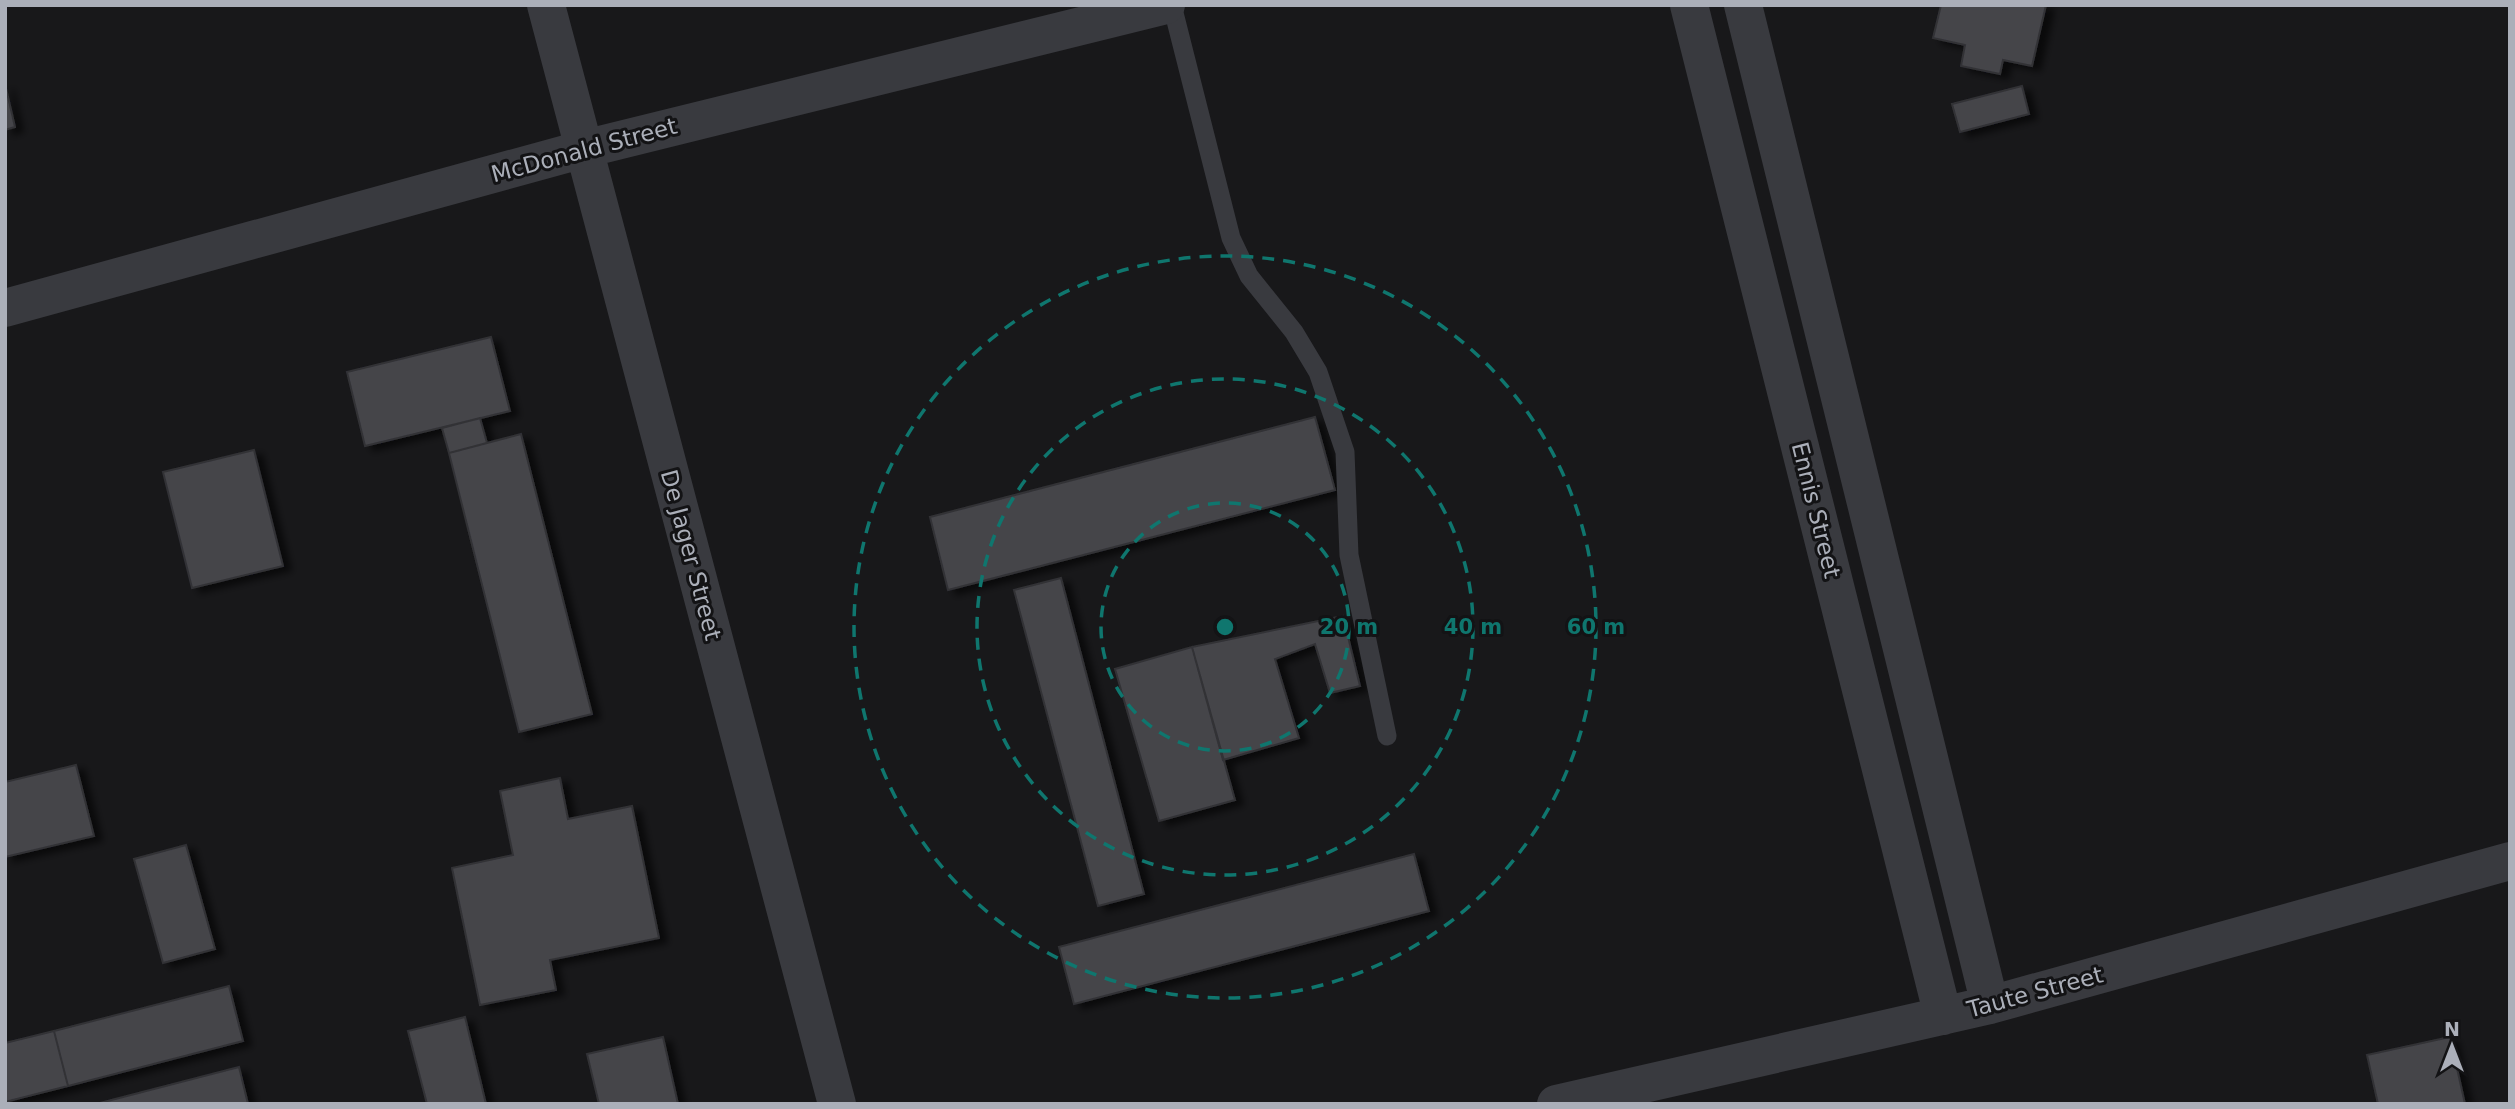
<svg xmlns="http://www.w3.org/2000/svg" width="2515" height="1109" viewBox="0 0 2515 1109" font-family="'DejaVu Sans',sans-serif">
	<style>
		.building { fill: #45454a; stroke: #323236; stroke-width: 2; filter: url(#shadow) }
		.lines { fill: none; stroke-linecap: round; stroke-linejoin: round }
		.lane { stroke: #393a3f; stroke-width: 19 }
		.street { stroke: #393a3f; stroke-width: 38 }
		.ring { fill: none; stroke: #0f766e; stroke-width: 3.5; stroke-dasharray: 12 9 }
		.labels { text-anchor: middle; stroke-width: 6; stroke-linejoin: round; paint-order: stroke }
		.street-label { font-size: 23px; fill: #abafb9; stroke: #131315 }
		.centre { fill: #0f766e; stroke: #131315; stroke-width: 3.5 }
		.ring-label { font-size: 21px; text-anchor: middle; font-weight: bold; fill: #0f766e; stroke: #131315; stroke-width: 6; stroke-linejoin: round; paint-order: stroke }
	</style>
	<defs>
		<filter id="shadow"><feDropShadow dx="8" dy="4.5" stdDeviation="3.5" flood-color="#0009"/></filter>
	</defs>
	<rect width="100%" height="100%" fill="#18181a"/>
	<path class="building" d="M1941,5H2046L2032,66L2003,60L2000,74L1961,66L1965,45L1933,38Z
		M5,84L15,127L5,130Z
		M2022,86L2029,114L1960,132L1952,104Z
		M491,337L510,411L365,446L347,372Z
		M1315,417L1335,490L948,590L930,517Z
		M480,418L487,443L449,453L442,428Z
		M521,434L592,714L519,732L449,453Z
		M254,450L283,566L192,588L163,472Z
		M1061,578L1144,894L1098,906L1014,590Z
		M1343,616L1360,686L1330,693L1315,644L1275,659L1299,738L1223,760L1192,647Z
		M1192,647L1235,800L1159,821L1115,669Z
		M76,765L94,836L5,857V782Z
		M560,778L568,819L632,806L659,938L550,960L556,990L480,1005L452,868L513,855L500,791Z
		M186,845L215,949L163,963L134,859Z
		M1414,854L1429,911L1074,1004L1059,947Z
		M229,986L243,1041L68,1086L54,1031Z
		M465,1017L486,1104H427L408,1031Z
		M54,1031L68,1086L5,1102V1043Z
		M663,1037L678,1104H599L587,1054Z
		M2450,1037L2465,1104H2378L2367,1055Z
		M239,1067L248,1104H96Z"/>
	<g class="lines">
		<path class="lane" d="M1172,5L1231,238L1249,276L1294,332L1318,372L1345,452L1349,555L1387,736"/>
		<path class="street" d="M546,5L837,1104
			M1689,5L1943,1016
			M1743,5L1990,1005
			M5,308L584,149L1166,5
			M1556,1104L1990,1005L2510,861"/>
	</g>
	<g class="ring">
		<circle cx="1225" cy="627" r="124"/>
		<circle cx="1225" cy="627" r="248"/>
		<circle cx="1225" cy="627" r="371"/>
	</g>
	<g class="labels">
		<g class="street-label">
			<text transform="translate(584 150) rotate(-15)" y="8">McDonald Street</text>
			<text transform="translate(1816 510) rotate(76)" y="8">Ennis Street</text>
			<text transform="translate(691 555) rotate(75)" y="8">De Jager Street</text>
			<text transform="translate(2035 992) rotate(-15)" y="8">Taute Street</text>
		</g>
	</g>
	<circle cx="1225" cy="627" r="10" class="centre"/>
	<g class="ring-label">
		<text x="1349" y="634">20 m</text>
		<text x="1473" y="634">40 m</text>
		<text x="1596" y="634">60 m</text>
	</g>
	<rect width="2515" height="1109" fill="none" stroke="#abafb9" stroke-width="14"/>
	<g transform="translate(2452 1046)" stroke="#131315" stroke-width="5" paint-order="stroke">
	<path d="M0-5L12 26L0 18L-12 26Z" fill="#abafb9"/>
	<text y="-10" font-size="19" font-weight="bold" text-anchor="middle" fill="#abafb9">N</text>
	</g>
</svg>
